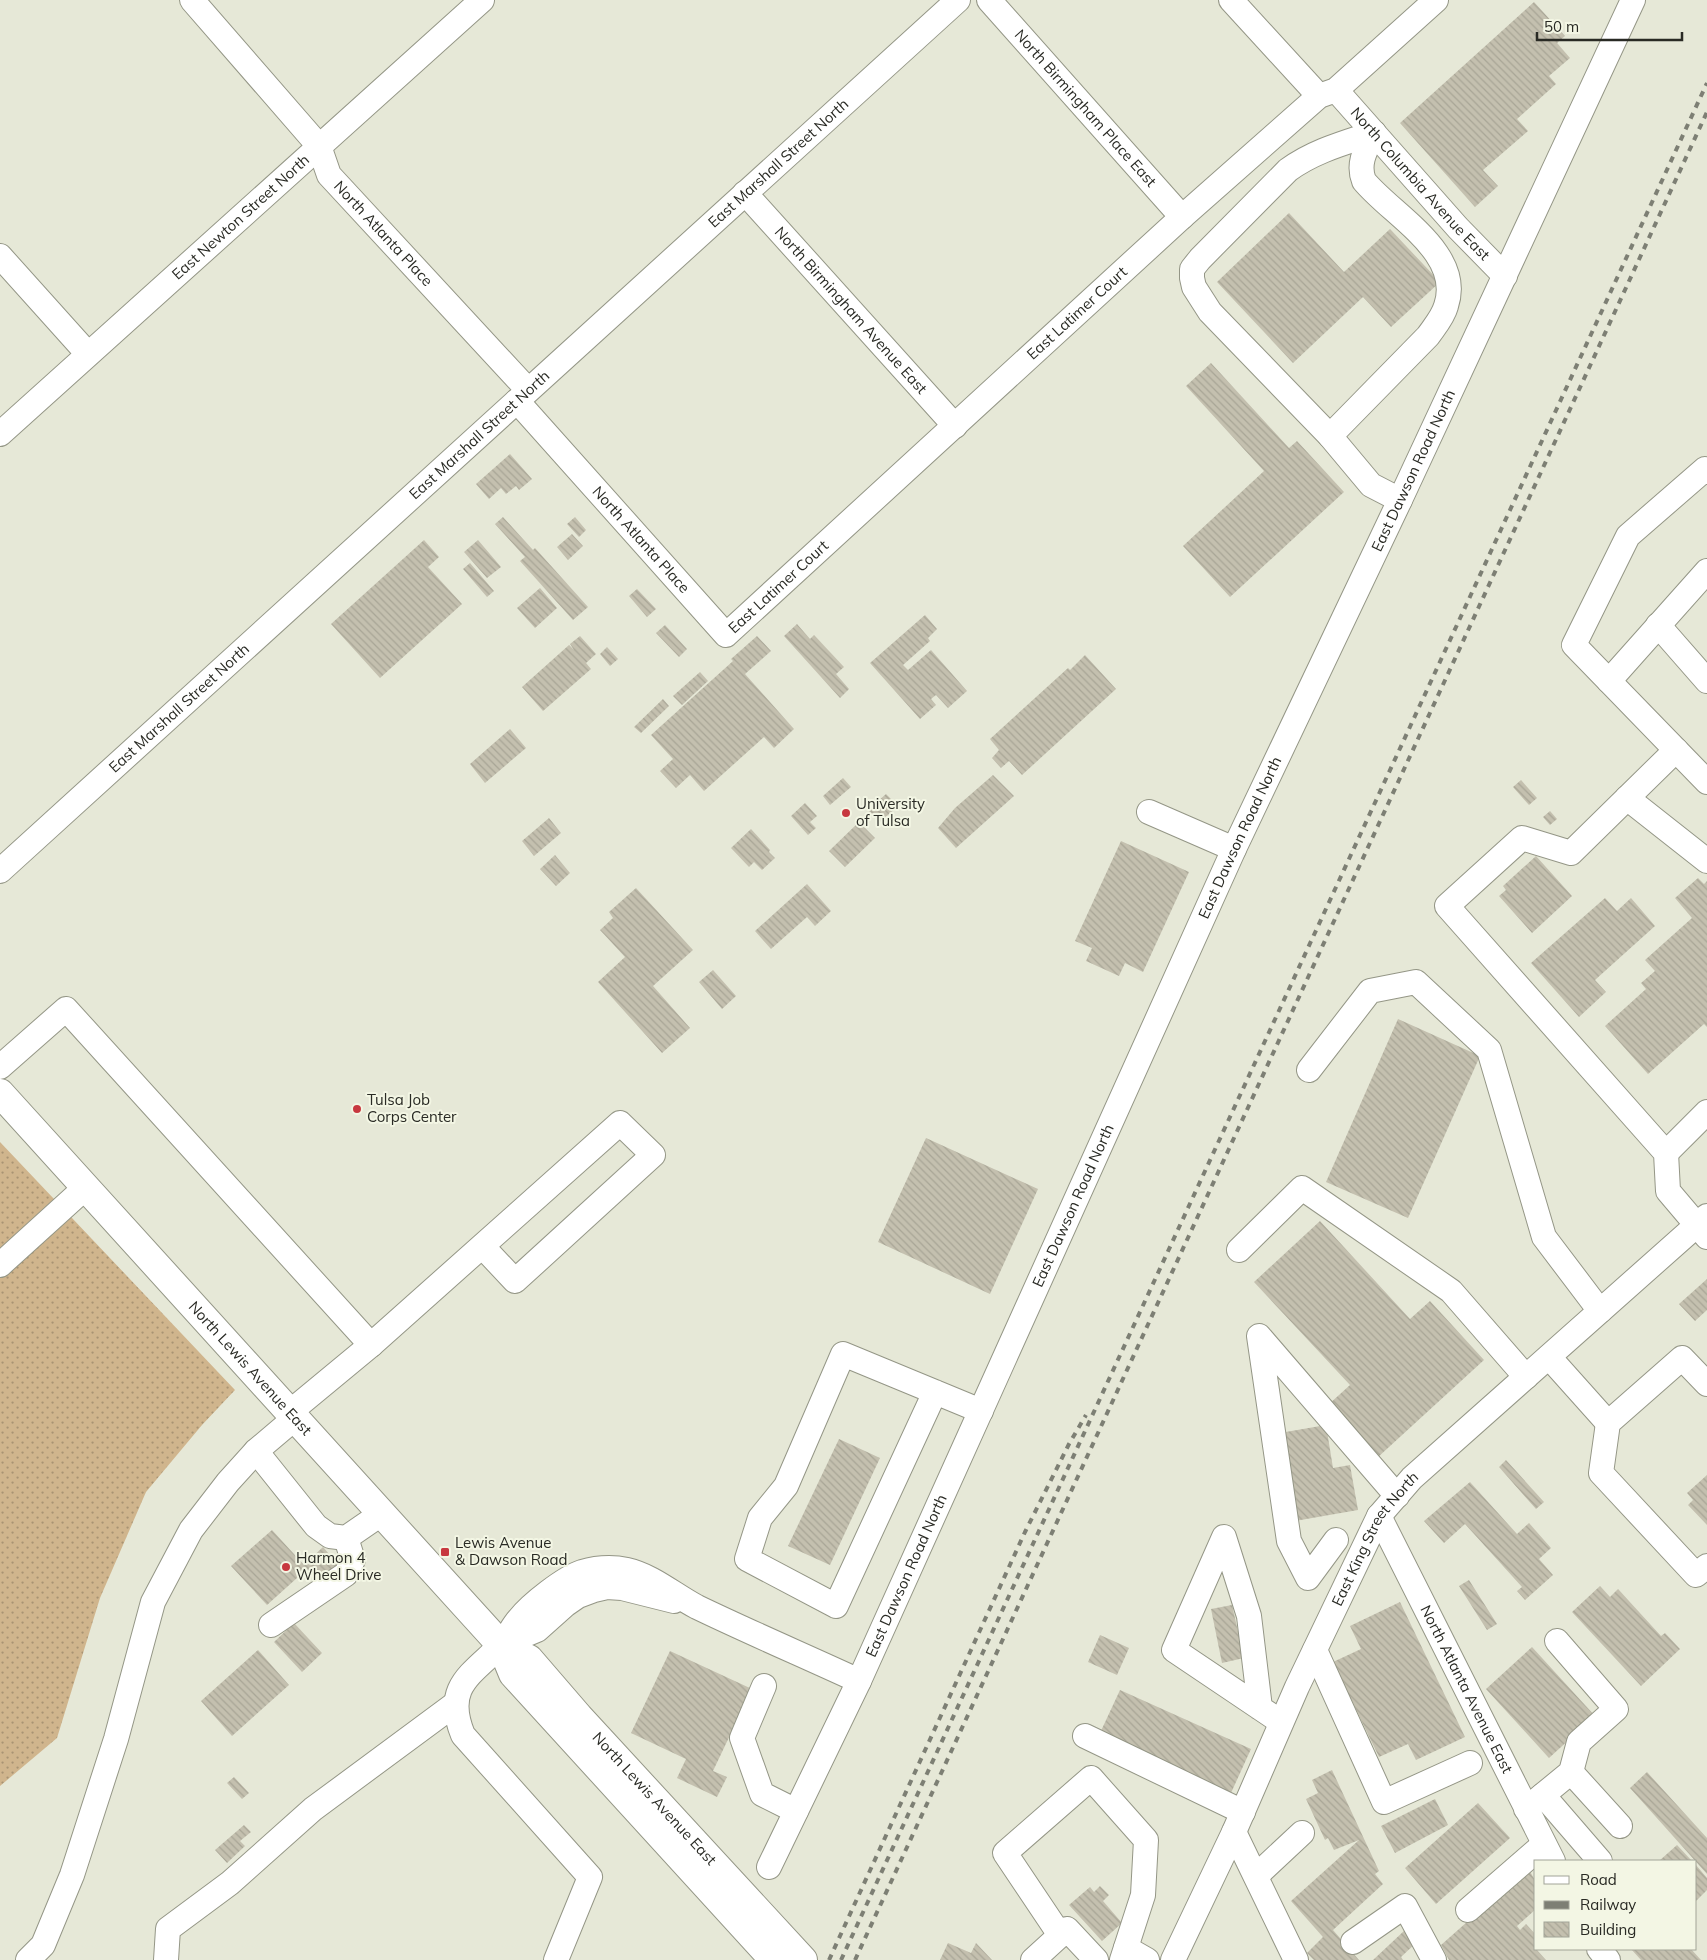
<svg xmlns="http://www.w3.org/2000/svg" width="1707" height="1960" viewBox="0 0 1707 1960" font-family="Mulish,sans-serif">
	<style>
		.grass { fill: url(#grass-dots) }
		.building { fill: url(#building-back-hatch) }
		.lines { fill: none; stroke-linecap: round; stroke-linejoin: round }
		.minor-casing { stroke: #949686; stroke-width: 26 }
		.major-casing { stroke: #949686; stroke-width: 30 }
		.minor { stroke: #fff; stroke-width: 24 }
		.major { stroke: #fff; stroke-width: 28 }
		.rail { stroke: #7d7f74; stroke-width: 4; stroke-dasharray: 6 6; stroke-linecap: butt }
		.poi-dot { fill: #c7383f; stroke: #f3f6e4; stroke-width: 2 }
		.labels { text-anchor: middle; stroke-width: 4; stroke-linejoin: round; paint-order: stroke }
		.street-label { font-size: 15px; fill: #292a24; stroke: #f3f6e4 }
		.poi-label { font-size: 15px; fill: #292a24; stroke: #f3f6e4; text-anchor: start }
	</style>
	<defs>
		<pattern id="grass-dots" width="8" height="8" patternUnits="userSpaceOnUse" patternTransform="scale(1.25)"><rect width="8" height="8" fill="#d0b58d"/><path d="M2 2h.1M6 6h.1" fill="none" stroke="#a99373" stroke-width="1.8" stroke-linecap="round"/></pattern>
		<pattern id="building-back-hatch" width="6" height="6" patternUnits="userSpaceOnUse" patternTransform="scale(1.25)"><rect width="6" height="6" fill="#c4c0af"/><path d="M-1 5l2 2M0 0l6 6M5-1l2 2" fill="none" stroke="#a8a596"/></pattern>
	</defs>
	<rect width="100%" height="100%" fill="#e6e8d7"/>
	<path class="grass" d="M0,1142L235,1390L202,1425L146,1492L100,1598L57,1738L0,1786Z"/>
	<path class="building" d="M1534,2L1565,36L1557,43L1570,58L1549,76L1556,84L1517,119L1528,131L1483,170L1498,186L1475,207L1400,123Z
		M1289,213L1344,272L1390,229L1440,282L1391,327L1363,297L1293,363L1217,282Z
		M1211,363L1289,448L1297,441L1344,492L1230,597L1183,546L1264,471L1186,386Z
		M510,454L532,479L519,490L516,486L506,494L501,488L489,499L476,484Z
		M503,517L533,550L535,548L588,607L573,620L520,561L525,557L495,524Z
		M575,517L586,530L579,537L567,524Z
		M572,534L583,546L568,560L557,547Z
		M424,540L439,557L428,567L462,604L380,678L331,624Z
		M478,540L501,567L487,578L464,552Z
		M470,563L494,591L487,597L463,569Z
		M540,588L557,608L535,628L517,608Z
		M637,589L656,609L647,617L629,596Z
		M925,615L937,629L928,638L930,641L903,665L908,670L931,650L967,691L948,708L936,695L931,699L936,705L920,719L870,663Z
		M797,624L810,639L814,635L844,667L836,674L849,689L840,698L784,636Z
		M665,625L687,649L679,657L656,633Z
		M580,636L596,654L586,663L591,669L543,711L522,687L569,645L574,650L570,644Z
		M757,636L771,651L745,674L794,729L774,748L764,737L704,791L690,775L676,788L660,771L673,759L651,735L733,661L731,659Z
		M607,647L618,659L610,666L600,654Z
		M1085,655L1116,689L1022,775L1009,761L1001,768L992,758L999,750L990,739L1068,668L1070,670Z
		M700,672L708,681L682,705L673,696Z
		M663,699L669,706L641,733L634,727Z
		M510,729L526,748L485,783L470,764Z
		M993,775L1014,796L956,848L938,828L955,808Z
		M843,778L851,787L830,805L823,796Z
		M1521,780L1537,798L1529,805L1513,787Z
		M886,794L898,806L880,822L868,810Z
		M805,803L817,816L810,822L816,828L808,835L791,816Z
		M1550,811L1557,819L1550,825L1543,817Z
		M549,818L561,833L534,856L522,841Z
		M859,822L875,838L845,867L829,851Z
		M751,829L770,850L769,852L775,858L762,870L754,862L749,867L731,848Z
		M1121,841L1189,872L1143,972L1125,963L1119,976L1086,961L1092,948L1075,941Z
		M555,855L570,873L556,886L540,869Z
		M1536,856L1572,896L1532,933L1499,896L1506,890L1503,886Z
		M1698,878L1704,884L1707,881V1027L1704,1024L1648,1074L1605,1026L1646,989L1641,983L1655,971L1645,960L1692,918L1675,898Z
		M807,884L831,911L815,926L807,917L771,949L755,931Z
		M636,888L693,950L653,986L690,1028L662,1053L598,982L625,957L600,930L613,918L609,912Z
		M1605,898L1617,911L1631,898L1655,926L1595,980L1606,992L1579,1017L1531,963Z
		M713,970L736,996L722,1009L699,982Z
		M1398,1019L1480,1056L1408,1218L1326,1182Z
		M926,1138L1038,1189L990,1294L878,1242Z
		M1320,1221L1410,1319L1430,1301L1484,1360L1377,1458L1328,1405L1350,1385L1254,1282Z
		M1707,1279V1310L1695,1321L1679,1304Z
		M1326,1425L1333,1468L1350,1465L1358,1510L1295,1521L1280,1433Z
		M839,1439L880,1458L830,1565L788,1546Z
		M1506,1460L1544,1502L1536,1509L1499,1467Z
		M1707,1475V1525L1688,1505L1693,1500L1687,1493Z
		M1470,1482L1517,1534L1529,1523L1551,1548L1539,1559L1553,1575L1525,1600L1517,1591L1522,1587L1465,1524L1444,1543L1424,1521Z
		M272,1530L304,1565L323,1547L341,1568L321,1585L307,1569L267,1605L231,1566Z
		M1469,1580L1497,1624L1487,1630L1459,1586Z
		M1600,1586L1610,1597L1618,1589L1661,1636L1665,1633L1680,1649L1641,1686L1572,1612Z
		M1400,1602L1465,1737L1416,1760L1408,1744L1379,1757L1333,1662L1361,1649L1350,1626Z
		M1232,1605L1244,1658L1222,1663L1211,1609Z
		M294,1623L322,1653L302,1672L274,1642Z
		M1100,1635L1129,1648L1117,1675L1088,1662Z
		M1532,1647L1595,1716L1549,1758L1486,1689Z
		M258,1650L289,1685L232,1736L201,1701Z
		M670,1651L752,1689L713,1771L727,1777L717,1797L677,1778L686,1759L631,1733Z
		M1120,1690L1251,1749L1231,1793L1100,1733Z
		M1332,1770L1379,1871L1375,1874L1383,1884L1333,1930L1359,1960H1314L1307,1953L1323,1937L1291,1901L1359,1840L1334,1850L1328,1838L1325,1840L1306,1799L1318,1793L1312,1780Z
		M1647,1772L1707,1838V1874L1630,1788Z
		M234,1777L249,1793L242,1799L227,1783Z
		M1435,1799L1448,1825L1395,1853L1381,1826Z
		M1478,1803L1510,1838L1436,1904L1405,1868Z
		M244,1825L251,1832L240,1841L245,1846L227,1863L215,1850Z
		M1677,1845L1692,1861H1659Z
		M1696,1865L1707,1878V1890L1696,1901Z
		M1528,1868L1536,1882V1909L1517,1926L1520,1930L1526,1924L1536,1935V1949L1546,1960H1449L1441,1945Z
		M1100,1886L1109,1895L1103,1901L1122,1923L1102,1941L1069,1905L1090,1887L1094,1892Z
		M1405,1930L1417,1942L1401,1957L1403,1960H1373Z
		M948,1943L971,1953L976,1943L992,1960H940Z
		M1631,1949H1691L1701,1960H1641Z"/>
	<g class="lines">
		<g class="minor-casing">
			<g id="minor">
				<path id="s1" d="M192,0L319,146L329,175L528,390"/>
				<path id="s2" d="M989,0L1182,217"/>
				<path d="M1231,0L1319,96"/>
				<path id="s3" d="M1336,90L1458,228L1505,276"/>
				<path d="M1374,133C1344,143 1314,151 1288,170L1200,259L1192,269V278L1194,287L1210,312L1330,436L1371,485L1400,500"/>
				<path id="s4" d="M745,193L955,426"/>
				<path d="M0,256L88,354"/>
				<path id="s5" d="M517,401L726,635L1182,217L1319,96L1336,90L1436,0"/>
				<path id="s6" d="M0,434L482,0"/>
				<path d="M1330,436L1428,336C1435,326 1443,317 1446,306C1464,253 1393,216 1364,181C1357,163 1366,149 1374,133"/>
				<path d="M1707,472L1705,469L1628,536L1574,645L1707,782"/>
				<path d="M1658,625L1707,681"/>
				<path d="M1609,681L1707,571"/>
				<path d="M1676,750L1571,853L1522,838L1447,906L1666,1153L1668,1191L1707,1237"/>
				<path d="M1627,798L1707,861"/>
				<path d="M1149,812L1234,849"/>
				<path id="s7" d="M0,871L958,0"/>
				<path d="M0,1067L66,1009L371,1345L290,1412"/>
				<path d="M1309,1070L1370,991L1416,982L1489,1050L1544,1237L1600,1311"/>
				<path d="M1666,1153L1707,1112"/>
				<path d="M1239,1250L1302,1188L1451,1291L1526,1377"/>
				<path d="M0,1265L86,1187"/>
				<path d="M371,1345L620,1123L653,1155L515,1281L483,1247"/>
				<path d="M1549,1357L1608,1423"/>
				<path d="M1707,1384L1682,1358L1608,1423L1601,1473L1696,1575L1707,1566"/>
				<path d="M935,1392L836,1606L747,1559L760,1518L786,1486L843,1354C889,1373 935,1392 981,1411"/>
				<path d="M256,1451L316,1526L330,1536L346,1538L381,1514"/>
				<path id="s8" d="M1379,1516L1553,1861"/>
				<path d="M1336,1540L1308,1578L1289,1541L1259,1336L1397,1496"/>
				<path d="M271,1625L346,1574L353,1560L346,1538"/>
				<path d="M501,1645L537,1630L565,1605L578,1596L594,1590L607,1587L622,1588L674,1601"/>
				<path d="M1315,1650L1384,1802L1470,1763"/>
				<path d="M764,1686L742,1738L762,1794L796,1811"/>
				<path d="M1260,1708L1249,1616L1224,1537L1174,1650L1281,1722"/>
				<path d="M1085,1736L1243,1812"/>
				<path d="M1571,1772L1620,1826"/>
				<path d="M1543,1795L1600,1861"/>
				<path d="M1526,1809L1571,1772L1579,1742L1616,1709L1557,1641"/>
				<path d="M1234,1832L1296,1960"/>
				<path id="s9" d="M769,1867L859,1681L1234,849L1400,500L1633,0"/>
				<path d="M1256,1876L1302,1833"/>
				<path d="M1468,1910L1544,1844"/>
				<path d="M1060,1935L1005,1853L1091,1778L1146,1840L1143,1895L1122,1960"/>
				<path d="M1353,1942L1405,1906L1434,1960"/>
				<path d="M1126,1948L1147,1960"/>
				<path d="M1599,1949L1608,1960"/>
				<path d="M28,1960L43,1945L72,1875L116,1739L153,1602L191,1530L228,1482L256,1451L295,1418"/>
				<path d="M166,1960L168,1929L230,1883L313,1809L455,1704"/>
				<path d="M556,1960L590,1877L463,1735C444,1688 469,1676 499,1647C507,1639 511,1628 519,1619C531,1604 564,1578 582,1572C596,1568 613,1567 627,1570C653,1576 674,1595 697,1607C751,1633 805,1656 859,1681"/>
				<path d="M1033,1960L1067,1929L1096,1960"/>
				<path id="s10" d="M1173,1960L1234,1832L1297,1687L1379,1516L1412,1478L1707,1216"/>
			</g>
		</g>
		<g class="major-casing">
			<g id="major">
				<path id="s11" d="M0,1093L501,1645L513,1674L774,1960"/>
				<path id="s12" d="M501,1645L529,1659L579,1717L803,1960"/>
			</g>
		</g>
		<use href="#minor" class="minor"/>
		<use href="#major" class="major"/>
		<path class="rail" d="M829,1960L1025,1532L1069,1444L1086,1415
			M841,1960L1707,83
			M855,1960L1707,112"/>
	</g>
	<g class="poi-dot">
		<circle cx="846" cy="813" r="5"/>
		<circle cx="357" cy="1109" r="5"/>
		<rect x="440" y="1547" width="10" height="10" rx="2.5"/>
		<circle cx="286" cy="1567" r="5"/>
	</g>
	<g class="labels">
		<g class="street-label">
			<text dy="5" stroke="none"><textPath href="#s2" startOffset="145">North Birmingham Place East</textPath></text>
			<text dy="5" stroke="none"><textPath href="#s7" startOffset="1052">East Marshall Street North</textPath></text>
			<text dy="5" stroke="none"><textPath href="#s3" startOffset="126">North Columbia Avenue East</textPath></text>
			<text dy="5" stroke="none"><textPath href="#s6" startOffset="324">East Newton Street North</textPath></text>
			<text dy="5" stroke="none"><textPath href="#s1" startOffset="304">North Atlanta Place</textPath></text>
			<text dy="5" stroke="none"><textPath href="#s4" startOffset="158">North Birmingham Avenue East</textPath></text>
			<text dy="5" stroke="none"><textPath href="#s5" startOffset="790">East Latimer Court</textPath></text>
			<text dy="5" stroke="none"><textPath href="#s7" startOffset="648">East Marshall Street North</textPath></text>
			<text dy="5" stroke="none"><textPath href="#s9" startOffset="1538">East Dawson Road North</textPath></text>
			<text dy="5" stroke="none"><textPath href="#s5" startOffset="186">North Atlanta Place</textPath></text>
			<text dy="5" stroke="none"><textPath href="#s5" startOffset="385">East Latimer Court</textPath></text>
			<text dy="5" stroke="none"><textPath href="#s7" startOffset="242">East Marshall Street North</textPath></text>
			<text dy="5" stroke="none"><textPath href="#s9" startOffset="1132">East Dawson Road North</textPath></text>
			<text dy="5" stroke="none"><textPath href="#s9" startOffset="728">East Dawson Road North</textPath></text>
			<text dy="5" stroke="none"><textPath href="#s11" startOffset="372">North Lewis Avenue East</textPath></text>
			<text dy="5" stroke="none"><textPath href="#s10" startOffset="468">East King Street North</textPath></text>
			<text dy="5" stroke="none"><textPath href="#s9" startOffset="322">East Dawson Road North</textPath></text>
			<text dy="5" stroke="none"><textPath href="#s8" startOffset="194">North Atlanta Avenue East</textPath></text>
			<text dy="5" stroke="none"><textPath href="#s12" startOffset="219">North Lewis Avenue East</textPath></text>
		</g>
		<g class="poi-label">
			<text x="856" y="809">University<tspan x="856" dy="17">of Tulsa</tspan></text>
			<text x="367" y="1105">Tulsa Job<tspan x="367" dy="17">Corps Center</tspan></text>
			<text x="455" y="1548">Lewis Avenue<tspan x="455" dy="17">&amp; Dawson Road</tspan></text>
			<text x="296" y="1563">Harmon 4<tspan x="296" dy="17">Wheel Drive</tspan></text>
		</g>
	</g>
	<rect x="1534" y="1860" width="162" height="90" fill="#f3f6e4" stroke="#a2a497"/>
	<rect x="1544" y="1876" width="25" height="8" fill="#ffffff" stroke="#a2a497"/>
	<text x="1580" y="1885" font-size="15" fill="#292a24">Road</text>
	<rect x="1544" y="1901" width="25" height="8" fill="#7d7f74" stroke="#a2a497"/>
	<text x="1580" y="1910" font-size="15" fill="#292a24">Railway</text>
	<rect x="1544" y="1922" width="25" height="15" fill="url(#building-back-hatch)" stroke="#a2a497"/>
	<text x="1580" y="1935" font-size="15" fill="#292a24">Building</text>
	<path d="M1537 32v8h145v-8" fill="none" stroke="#292a24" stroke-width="2.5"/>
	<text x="1544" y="32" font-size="15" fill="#292a24" stroke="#f3f6e4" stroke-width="4" paint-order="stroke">50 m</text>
</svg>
